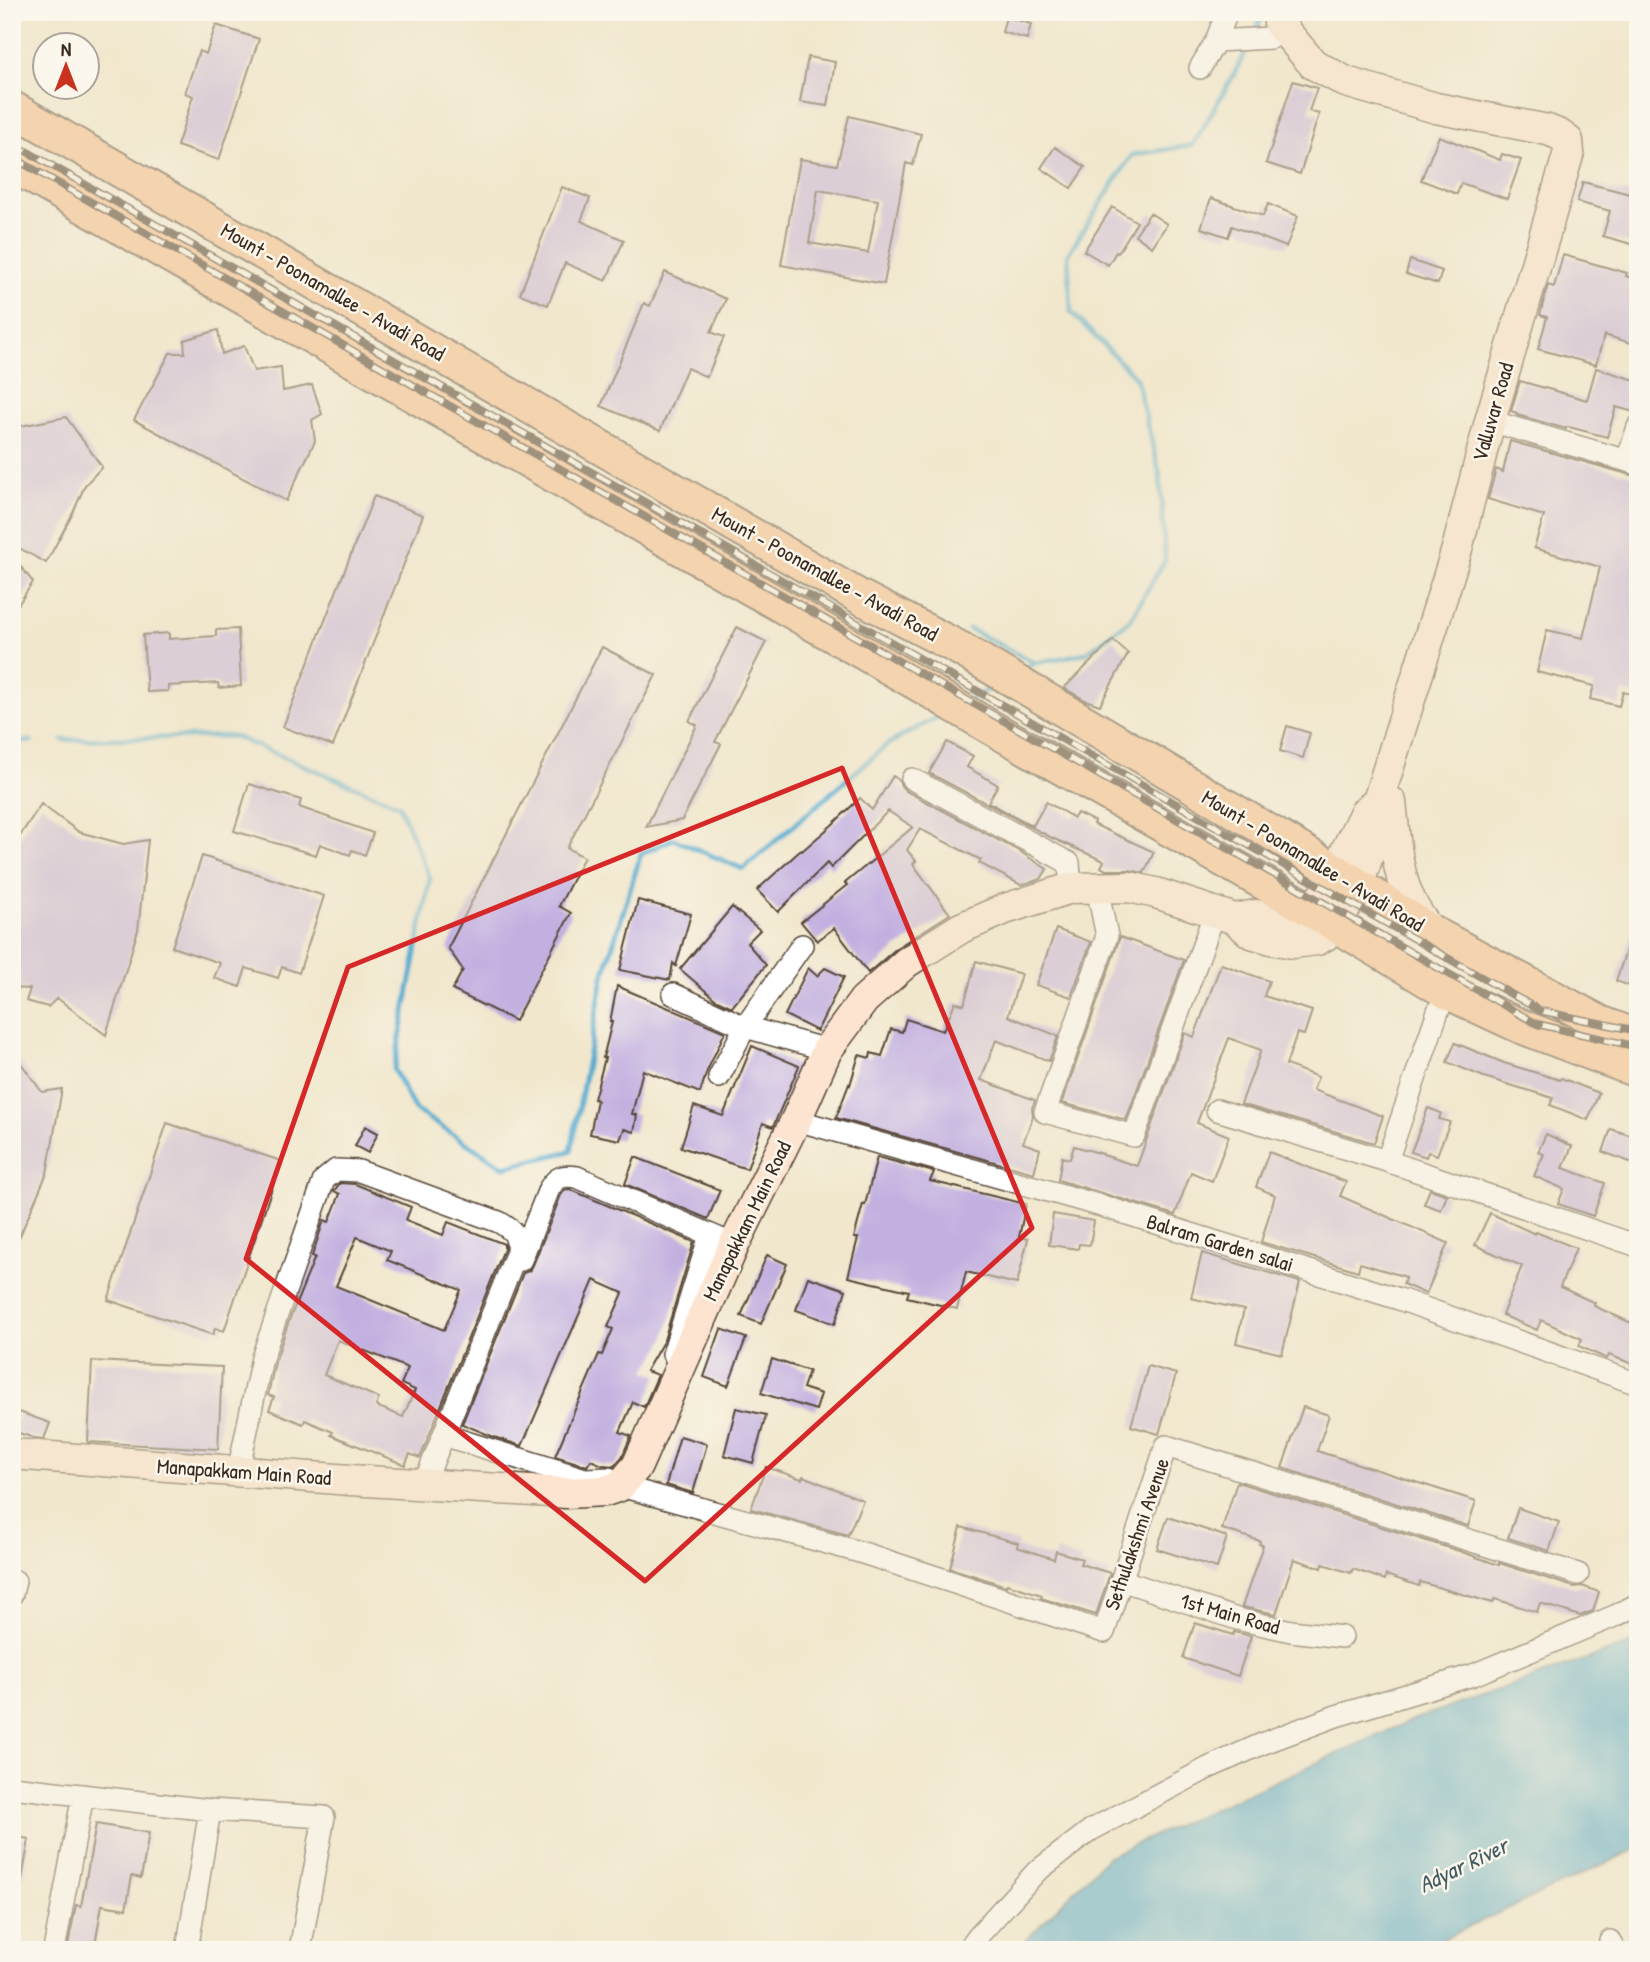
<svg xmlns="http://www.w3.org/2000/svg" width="1650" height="1962" viewBox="0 0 1650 1962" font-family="'Patrick Hand',sans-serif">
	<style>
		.water { fill: #52aacf; stroke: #466a76; stroke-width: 2 }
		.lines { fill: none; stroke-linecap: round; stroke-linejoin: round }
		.stream { stroke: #52aacf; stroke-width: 5 }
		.building { fill: #c2b0e0; fill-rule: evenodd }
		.street-casing { stroke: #564638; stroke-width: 24 }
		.secondary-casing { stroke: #564638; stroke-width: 33 }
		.primary-casing { stroke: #564638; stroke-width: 37 }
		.street { stroke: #fff; stroke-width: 21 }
		.secondary { stroke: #fde4d0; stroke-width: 30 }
		.primary { stroke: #f9bc8a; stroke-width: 33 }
		.rail-casing { stroke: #3b2a1e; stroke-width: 8 }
		.rail { stroke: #fbf7ec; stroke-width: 5; stroke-dasharray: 16; stroke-linecap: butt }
		.marked { fill: none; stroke: #d62828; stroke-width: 5; stroke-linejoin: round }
		.labels { text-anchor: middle; stroke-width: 5; stroke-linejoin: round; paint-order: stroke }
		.street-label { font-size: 21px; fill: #3b2a1e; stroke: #fbf7ec }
		.water-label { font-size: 23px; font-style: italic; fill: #445d65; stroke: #fbf7ec }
	</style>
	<rect width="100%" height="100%" fill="#fbf7ec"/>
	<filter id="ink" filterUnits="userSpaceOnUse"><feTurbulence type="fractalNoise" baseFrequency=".0143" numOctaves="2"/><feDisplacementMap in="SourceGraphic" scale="14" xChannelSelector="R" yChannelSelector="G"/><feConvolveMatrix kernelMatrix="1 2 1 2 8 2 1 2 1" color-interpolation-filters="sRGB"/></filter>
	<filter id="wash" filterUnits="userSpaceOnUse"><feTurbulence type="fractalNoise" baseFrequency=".00686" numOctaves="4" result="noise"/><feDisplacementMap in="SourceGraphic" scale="28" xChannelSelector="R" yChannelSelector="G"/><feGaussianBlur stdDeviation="1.57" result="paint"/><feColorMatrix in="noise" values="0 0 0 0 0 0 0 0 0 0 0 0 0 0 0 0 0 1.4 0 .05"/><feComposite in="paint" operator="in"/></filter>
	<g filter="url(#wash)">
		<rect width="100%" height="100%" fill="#f1e7cd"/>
		<path class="water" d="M1638,1641V1848L1428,1946L1423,1950H1016L1108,1856L1412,1720Z"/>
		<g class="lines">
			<path class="stream" d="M1255,32L1264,12
				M969,629L1035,663
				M1022,671L1035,663L1086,653L1130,620L1165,560L1160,475L1136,378L1071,312L1068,254L1132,155L1193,145L1236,71L1249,44
				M967,701L998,684
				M63,740L233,736L399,805L430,878L394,1070L415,1110L504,1167L571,1151L603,977L641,854L673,839L743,869L888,744L943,714
				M12,747L15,742L31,741"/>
		</g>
		<g id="blocks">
			<path class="building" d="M1006,17L1031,24L1027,39L1002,32Z
				M216,25L259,39L219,160L177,146L193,96L185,93L199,51L206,54Z
				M808,57L835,62L828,106L800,102Z
				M1293,81L1317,88L1309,111L1319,114L1300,174L1266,163Z
				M849,116L921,134L913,165L906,163L884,284L781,265L800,159L837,165ZM818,190L878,200L868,253L809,243Z
				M1439,136L1500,160L1502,154L1521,160L1507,199L1461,183L1457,194L1421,180Z
				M1055,147L1085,167L1071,188L1041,168Z
				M1583,182L1638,196V246L1603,236L1610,211L1577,202Z
				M562,187L590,198L581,221L624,240L606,281L565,263L548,305L520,294Z
				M1211,198L1263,216L1268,204L1298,216L1286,247L1232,226L1228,237L1201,228Z
				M1112,207L1137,222L1118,253L1116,252L1108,265L1084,251Z
				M1150,213L1167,224L1152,247L1135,235Z
				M1563,255L1627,273L1626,276L1638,280V345L1604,335L1596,365L1538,349L1547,317L1540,315L1548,285L1554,287Z
				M1410,260L1442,271L1438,284L1406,274Z
				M665,272L726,299L711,332L724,337L707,377L687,368L660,431L601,406L644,303L650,306Z
				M218,330L222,354L244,346L254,371L281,367L283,391L312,385L322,414L312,420L315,441L286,501L134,420L170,353H185L184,340Z
				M1596,368L1638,381V397L1634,412L1616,407L1607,437L1569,427H1566V429L1517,415V413L1511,411L1520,381L1587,400Z
				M66,417L102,467L85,485L73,513L46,563L12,544V431L16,427Z
				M1510,441L1638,477V696L1623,692L1619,706L1590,699L1594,686L1537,672L1547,630L1583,638L1600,567L1534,548L1544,516L1488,499L1496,469L1503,472Z
				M374,496L423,515L333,746L283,727Z
				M12,556L33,582L12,614Z
				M737,627L766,642L715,742L721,744L682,820L646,827L697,725L689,721Z
				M238,629L241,686L219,688L218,683L168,686V691L147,692L143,635L169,633V639L216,636V630Z
				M1113,640L1128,654L1100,705L1085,700L1064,688Z
				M602,647L656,675L567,848L584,857L559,906L571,913L515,1021L452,990L463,970L448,948Z
				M1287,726L1310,733L1303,758L1280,751Z
				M947,742L973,756L967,767L998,785L988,802L1033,826L1046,802L1074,818L1077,813L1094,821L1093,824L1154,852L1144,873L1129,870H1106L1101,867L1104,861L1052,838L929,773Z
				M893,776L899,780L901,786L906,791L1019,851L1047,869L1041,879L1021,885L979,863L981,860L920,829L907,850L916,861L913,864L950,914L898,947L868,973L834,928L817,941L801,922L847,885L845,883L913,827L888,811L831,868L827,863L778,912L757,890L801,850L802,851L832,825L860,798L872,810Z
				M249,784L301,800L299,807L373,833L365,855L352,850L350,855L320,844L316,855L234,831Z
				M41,804L79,832L123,844L148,840L138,930L106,1035L57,998L48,1007L26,1001L30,989L12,988V848Z
				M202,856L324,896L299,973L282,967L278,978L246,968L240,987L214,978L220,963L172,947Z
				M638,900L691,914L676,966L673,963L670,980L620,970Z
				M732,907L760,930L747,943L766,965L732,1007L715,999L680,969Z
				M1635,924L1638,925V989L1616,981Z
				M1056,929L1091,942L1071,997L1036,985Z
				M1120,937L1184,960L1126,1120L1062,1103Z
				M976,961L1021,974L1008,1016L1058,1036L1049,1061L996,1040L981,1080L1035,1100L1032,1108L1033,1116L1023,1143L1040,1149L1034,1173L836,1118L849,1084L850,1085L859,1055L870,1058L871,1053L882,1056L891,1029L902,1032L906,1019L943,1031L955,1002L964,1005Z
				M1221,964L1269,981L1264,996L1312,1011L1304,1035L1297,1033L1286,1065L1318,1077L1313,1090L1383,1116L1374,1143L1241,1104L1261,1050L1229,1038L1197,1123L1229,1136L1212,1181L1191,1172L1175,1215L1058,1180L1062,1157L1070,1159L1074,1146L1103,1154V1155L1137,1166L1185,1033L1194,1037Z
				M808,968L817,976L825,968L844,977L817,1031L785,1015Z
				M617,986L725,1032L707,1071L700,1093L643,1070L632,1114L637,1115L634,1132L624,1129L620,1140L590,1134L597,1100L594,1099L605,1058H603L612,1022H610Z
				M1455,1043L1504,1063L1560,1080L1561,1078L1599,1093L1588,1120L1550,1105L1553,1098L1484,1077L1447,1062Z
				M752,1046L799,1066L773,1127L763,1123L747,1169L681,1147L694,1106L723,1116Z
				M12,1051L42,1092L62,1089L47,1173L12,1254Z
				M1428,1108L1441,1113L1439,1119L1450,1122L1437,1155L1428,1152L1426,1157L1411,1152Z
				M167,1123L281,1161L224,1331L215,1328L213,1335L108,1300Z
				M365,1126L378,1133L368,1153L355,1146Z
				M1611,1129L1638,1138V1165L1603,1152Z
				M1546,1134L1572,1146L1563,1168L1605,1183L1593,1216L1558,1204L1564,1189L1534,1176L1544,1154L1538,1152Z
				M1269,1152L1346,1182L1340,1196L1448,1243L1426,1294L1403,1284L1406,1277L1360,1263L1358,1271L1261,1242L1275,1195L1256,1187Z
				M635,1157L720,1190L708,1219L625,1184Z
				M877,1157L934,1172L930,1181L1026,1204L1019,1237L1028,1239L1017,1284L966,1272L957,1309L907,1297L909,1291L848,1277L858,1238H854L863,1204L865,1205Z
				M340,1183L355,1184L411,1207L406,1220L443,1235L448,1222L504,1244V1249L420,1458L410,1454L405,1465L331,1435L333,1432L305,1420L303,1424L269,1410L274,1397L268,1395L275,1362L290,1318L315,1257L312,1256L324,1220L329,1222L340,1194L334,1191ZM357,1237L391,1251L387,1260L461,1290L444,1330L336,1286ZM338,1340L408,1368L401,1384L415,1390L403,1417L376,1406L379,1398L324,1375Z
				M569,1189L694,1242L664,1340L646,1371L658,1375L644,1407L633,1402L620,1432L631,1436L622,1457L614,1466L602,1465L591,1460L587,1466L555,1456L599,1354L602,1355L613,1329L608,1327L623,1293L594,1280L522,1446L494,1437L462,1424L523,1273L529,1271L533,1265L561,1195L565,1190Z
				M1430,1189L1447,1195L1441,1210L1424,1204Z
				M1490,1213L1535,1234L1536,1232L1576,1248L1560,1287L1595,1303L1594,1306L1638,1326V1366L1609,1355L1607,1359L1579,1346L1582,1339L1541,1320L1537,1330L1502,1315L1522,1266L1475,1245Z
				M1053,1214L1094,1221L1090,1245L1079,1244L1078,1249L1049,1245Z
				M1202,1253L1300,1282L1282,1354L1236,1343L1244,1310L1191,1298Z
				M767,1255L787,1264L761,1324L741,1316Z
				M808,1277L846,1290L835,1324L796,1310Z
				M721,1329L746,1338L728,1386L704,1377Z
				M772,1359L809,1371L803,1388L821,1394L816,1410L761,1393Z
				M92,1361L222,1367L218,1449L88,1442Z
				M1148,1366L1176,1374L1159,1434L1131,1426Z
				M1303,1407L1329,1415L1317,1451L1476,1501L1468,1526L1282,1468Z
				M736,1408L766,1415L753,1463L724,1455Z
				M19,1412L50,1423L44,1439L34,1438L13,1431Z
				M680,1436L707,1444L693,1493L666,1485Z
				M766,1467L802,1479L803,1476L863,1500L848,1535L751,1509Z
				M1237,1482L1459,1551L1499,1565V1563L1574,1587L1582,1586L1599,1592L1593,1611L1580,1616L1540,1603L1537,1612L1495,1599L1493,1603L1420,1582L1419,1586L1386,1575L1385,1580L1353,1569L1351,1573L1323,1564L1322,1568L1294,1559L1276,1614L1242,1607L1263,1545L1259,1544L1260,1541L1222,1529Z
				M1518,1508L1559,1522L1549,1551L1508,1538Z
				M1168,1517L1227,1537L1217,1568L1157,1549Z
				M961,1527L1018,1543L1017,1547L1054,1559L1056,1551L1082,1559L1080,1564L1110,1573L1096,1615L1041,1598L1042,1595L1007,1584L1006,1586L950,1568Z
				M1195,1623L1233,1635L1234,1632L1251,1636L1238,1676L1183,1658Z
				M96,1824L149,1833L141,1878L132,1876L126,1909L102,1905L94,1950H67L76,1905L81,1906Z
				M12,1836L29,1839L20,1891L12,1890Z"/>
		</g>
	</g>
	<g filter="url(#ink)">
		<use href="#blocks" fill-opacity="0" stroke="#564638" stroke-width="2"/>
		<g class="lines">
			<g class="street-casing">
				<path id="street" d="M1216,41L1271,38L1285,31
					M1200,68L1216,41L1227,12
					M1490,421L1638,464
					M1627,460L1638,427
					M912,779L1069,863L1071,888
					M1097,888L1107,936L1045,1112L1134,1136L1215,912
					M673,994L745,1027L827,1050
					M719,1077L745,1027L802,945
					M1217,1110L1387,1161L1638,1246
					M796,1120L1105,1207L1399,1299L1638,1384
					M1387,1161L1438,1011L1447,992
					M521,1260L549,1189C557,1176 563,1175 577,1177L734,1245
					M673,1354L710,1235
					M453,1438L585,1479L609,1478
					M238,1472L262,1358L324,1180L336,1170L359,1171L499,1222C514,1231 518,1234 517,1252L424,1484
					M620,1486L863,1553L1104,1632L1166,1446L1578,1574
					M12,1580L15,1581L12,1594
					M1121,1580L1237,1619L1291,1631L1342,1637
					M12,1787L210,1810L324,1817L300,1950
					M1610,1941L1614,1950
					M54,1950L83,1795
					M187,1950L210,1810
					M968,1950L977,1937L1036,1872L1091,1830L1208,1768L1264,1743L1336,1716L1473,1675L1617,1615L1638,1604"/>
			</g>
			<g class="secondary-casing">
				<path id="secondary" d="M1391,802C1395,836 1396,873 1412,904C1417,914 1424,923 1431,932
					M1235,919L1256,915L1285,919L1298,918L1311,910L1325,893L1365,812L1378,801L1457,549L1490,421L1569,152L1568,141L1560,135L1548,130L1436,108L1346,82L1313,64L1279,24V12
					M12,1454L350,1480L566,1493L605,1491L620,1486L637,1466L734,1245L796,1120L827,1050L864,1000L907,962L961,928L1005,909L1071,888L1129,887L1156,893L1235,919L1251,933L1271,939L1293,943L1317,940L1326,935L1336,925L1358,885L1380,821L1378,801"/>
			</g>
			<g class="primary-casing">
				<path id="primary" d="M12,108L860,597L959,648L1336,871L1431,932L1601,1023L1638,1037
					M12,165L925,688L985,724L1311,910L1447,992L1520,1026L1638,1071"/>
			</g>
			<use href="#street" class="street"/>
			<use href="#secondary" class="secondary"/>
			<use href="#primary" class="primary"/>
			<g class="rail-casing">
				<path id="rail" d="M12,143L1541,1011L1638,1031
					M12,157L1537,1024L1638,1047"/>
			</g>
			<use href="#rail" class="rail"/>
		</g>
	</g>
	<path d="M0 0H1650V1962H0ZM842,768L1032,1228L645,1581L246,1259L348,967Z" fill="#f1e7cd" fill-opacity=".55" fill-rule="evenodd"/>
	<path class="marked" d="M842,768L1032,1228L645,1581L246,1259L348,967Z"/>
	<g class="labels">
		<g class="street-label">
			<text transform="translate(333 292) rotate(30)" y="7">Mount - Poonamallee - Avadi Road</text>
			<text transform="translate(1493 412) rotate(-74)" y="7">Valluvar Road</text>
			<text transform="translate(825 574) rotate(29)" y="7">Mount - Poonamallee - Avadi Road</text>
			<text transform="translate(1313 861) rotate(31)" y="7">Mount - Poonamallee - Avadi Road</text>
			<text transform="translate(747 1221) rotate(-64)" y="7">Manapakkam Main Road</text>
			<text transform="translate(1220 1243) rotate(17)" y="7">Balram Garden salai</text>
			<text transform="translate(244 1472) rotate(4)" y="7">Manapakkam Main Road</text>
			<text transform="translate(1137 1534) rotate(-71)" y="7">Sethulakshmi Avenue</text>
			<text transform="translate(1230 1614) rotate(16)" y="7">1st Main Road</text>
		</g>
		<g class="water-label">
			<text transform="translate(1463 1865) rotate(-26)" y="8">Adyar River</text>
		</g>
	</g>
	<rect width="1650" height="1962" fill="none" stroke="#fbf7ec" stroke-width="42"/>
	<g transform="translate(66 66)"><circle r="33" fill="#fbf7ec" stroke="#aea59a" stroke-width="2"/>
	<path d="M0-5L12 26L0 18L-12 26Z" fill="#c8321e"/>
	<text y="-10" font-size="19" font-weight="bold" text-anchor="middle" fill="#3b2a1e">N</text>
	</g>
</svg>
